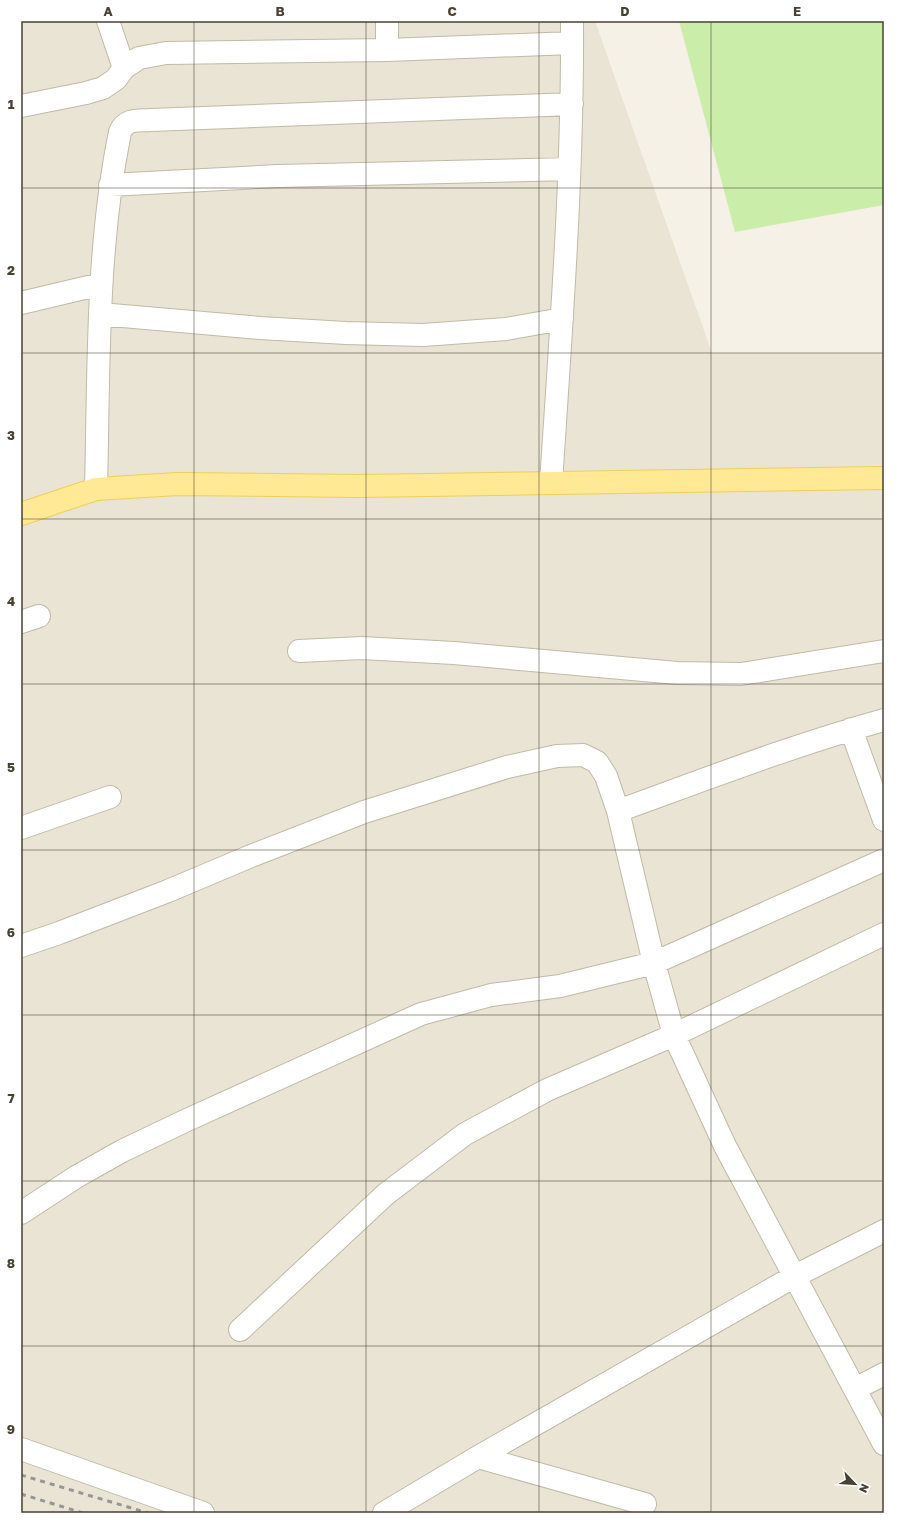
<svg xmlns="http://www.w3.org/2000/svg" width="905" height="1534" viewBox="0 0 905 1534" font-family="'Golos Text',sans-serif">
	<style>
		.residential { fill: #e9e4d3 }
		.green { fill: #caedaa }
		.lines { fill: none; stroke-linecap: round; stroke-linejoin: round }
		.minor-casing { stroke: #c1baa7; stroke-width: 24 }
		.major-casing { stroke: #f0cf58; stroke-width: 24 }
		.minor { stroke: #fff; stroke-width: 22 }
		.major { stroke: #ffe994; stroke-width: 22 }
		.rail { stroke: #969696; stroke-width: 3; stroke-dasharray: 5 5; stroke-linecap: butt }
		.grid { fill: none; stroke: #484234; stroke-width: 1; stroke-opacity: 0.55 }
		.neatline { fill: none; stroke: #484234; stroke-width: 1.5 }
		.grid-label { font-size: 13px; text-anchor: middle; font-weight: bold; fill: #484234 }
	</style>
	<rect width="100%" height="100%" fill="#f5f1e6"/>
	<path class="residential" d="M21,21H595L712,353H884V1513H21Z"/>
	<path class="green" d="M679,21H884V205L735,232Z"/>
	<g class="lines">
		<g class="minor-casing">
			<path id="minor" d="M108,21L124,68
				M387,50V21
				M21,106L86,93L103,88L116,79L124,68L139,58L166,53L387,50L572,43
				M110,185L278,176L569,169
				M21,303L101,284
				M100,314L260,328L346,333L423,335L506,329L562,319
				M551,483C561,330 573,175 572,21
				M96,489C99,370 96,250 120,132C126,118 138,121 151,120L572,104
				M21,622L39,616
				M299,651L362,648L454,653L677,673L741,674L884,651
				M851,729L884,820
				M618,811C706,779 794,745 884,720
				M21,828L110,797
				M21,946L59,933L168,891L251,856L364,812L507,767L557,756L583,755L597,762L606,776L618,811L654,963L674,1035L725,1146L884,1444
				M21,1213L76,1177L122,1151L187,1120L421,1014L491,995L560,986L654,963L884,860
				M240,1330L386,1194L465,1134L547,1090L674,1035L884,934
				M855,1389L884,1374
				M21,1449L203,1513
				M478,1457L645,1504
				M384,1513L478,1457L795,1276L884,1231"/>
		</g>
		<g class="major-casing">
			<path id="major" d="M21,514L96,489L177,484L358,486L884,478"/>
		</g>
		<use href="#minor" class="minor"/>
		<use href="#major" class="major"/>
		<path class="rail" d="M21,1475L148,1513
			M21,1494L83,1513"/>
	</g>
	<path class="grid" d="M194,21V1513M366,21V1513M539,21V1513M711,21V1513M21,188H884M21,353H884M21,519H884M21,684H884M21,850H884M21,1015H884M21,1181H884M21,1346H884"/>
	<rect width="905" height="1534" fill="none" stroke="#ffffff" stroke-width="44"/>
	<g transform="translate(855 1484) rotate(115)" stroke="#ffffff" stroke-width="3" paint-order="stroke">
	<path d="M0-3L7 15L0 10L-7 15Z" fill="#484234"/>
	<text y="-6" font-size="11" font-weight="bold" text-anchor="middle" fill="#484234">N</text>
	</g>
	<rect x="22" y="22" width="861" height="1490" class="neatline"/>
	<g class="grid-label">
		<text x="108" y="16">A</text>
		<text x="280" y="16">B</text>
		<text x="452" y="16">C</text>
		<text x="625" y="16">D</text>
		<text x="797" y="16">E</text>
		<text x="11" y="109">1</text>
		<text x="11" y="275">2</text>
		<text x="11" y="440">3</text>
		<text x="11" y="606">4</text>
		<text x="11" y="772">5</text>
		<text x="11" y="937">6</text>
		<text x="11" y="1103">7</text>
		<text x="11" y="1268">8</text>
		<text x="11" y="1434">9</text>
	</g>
</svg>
